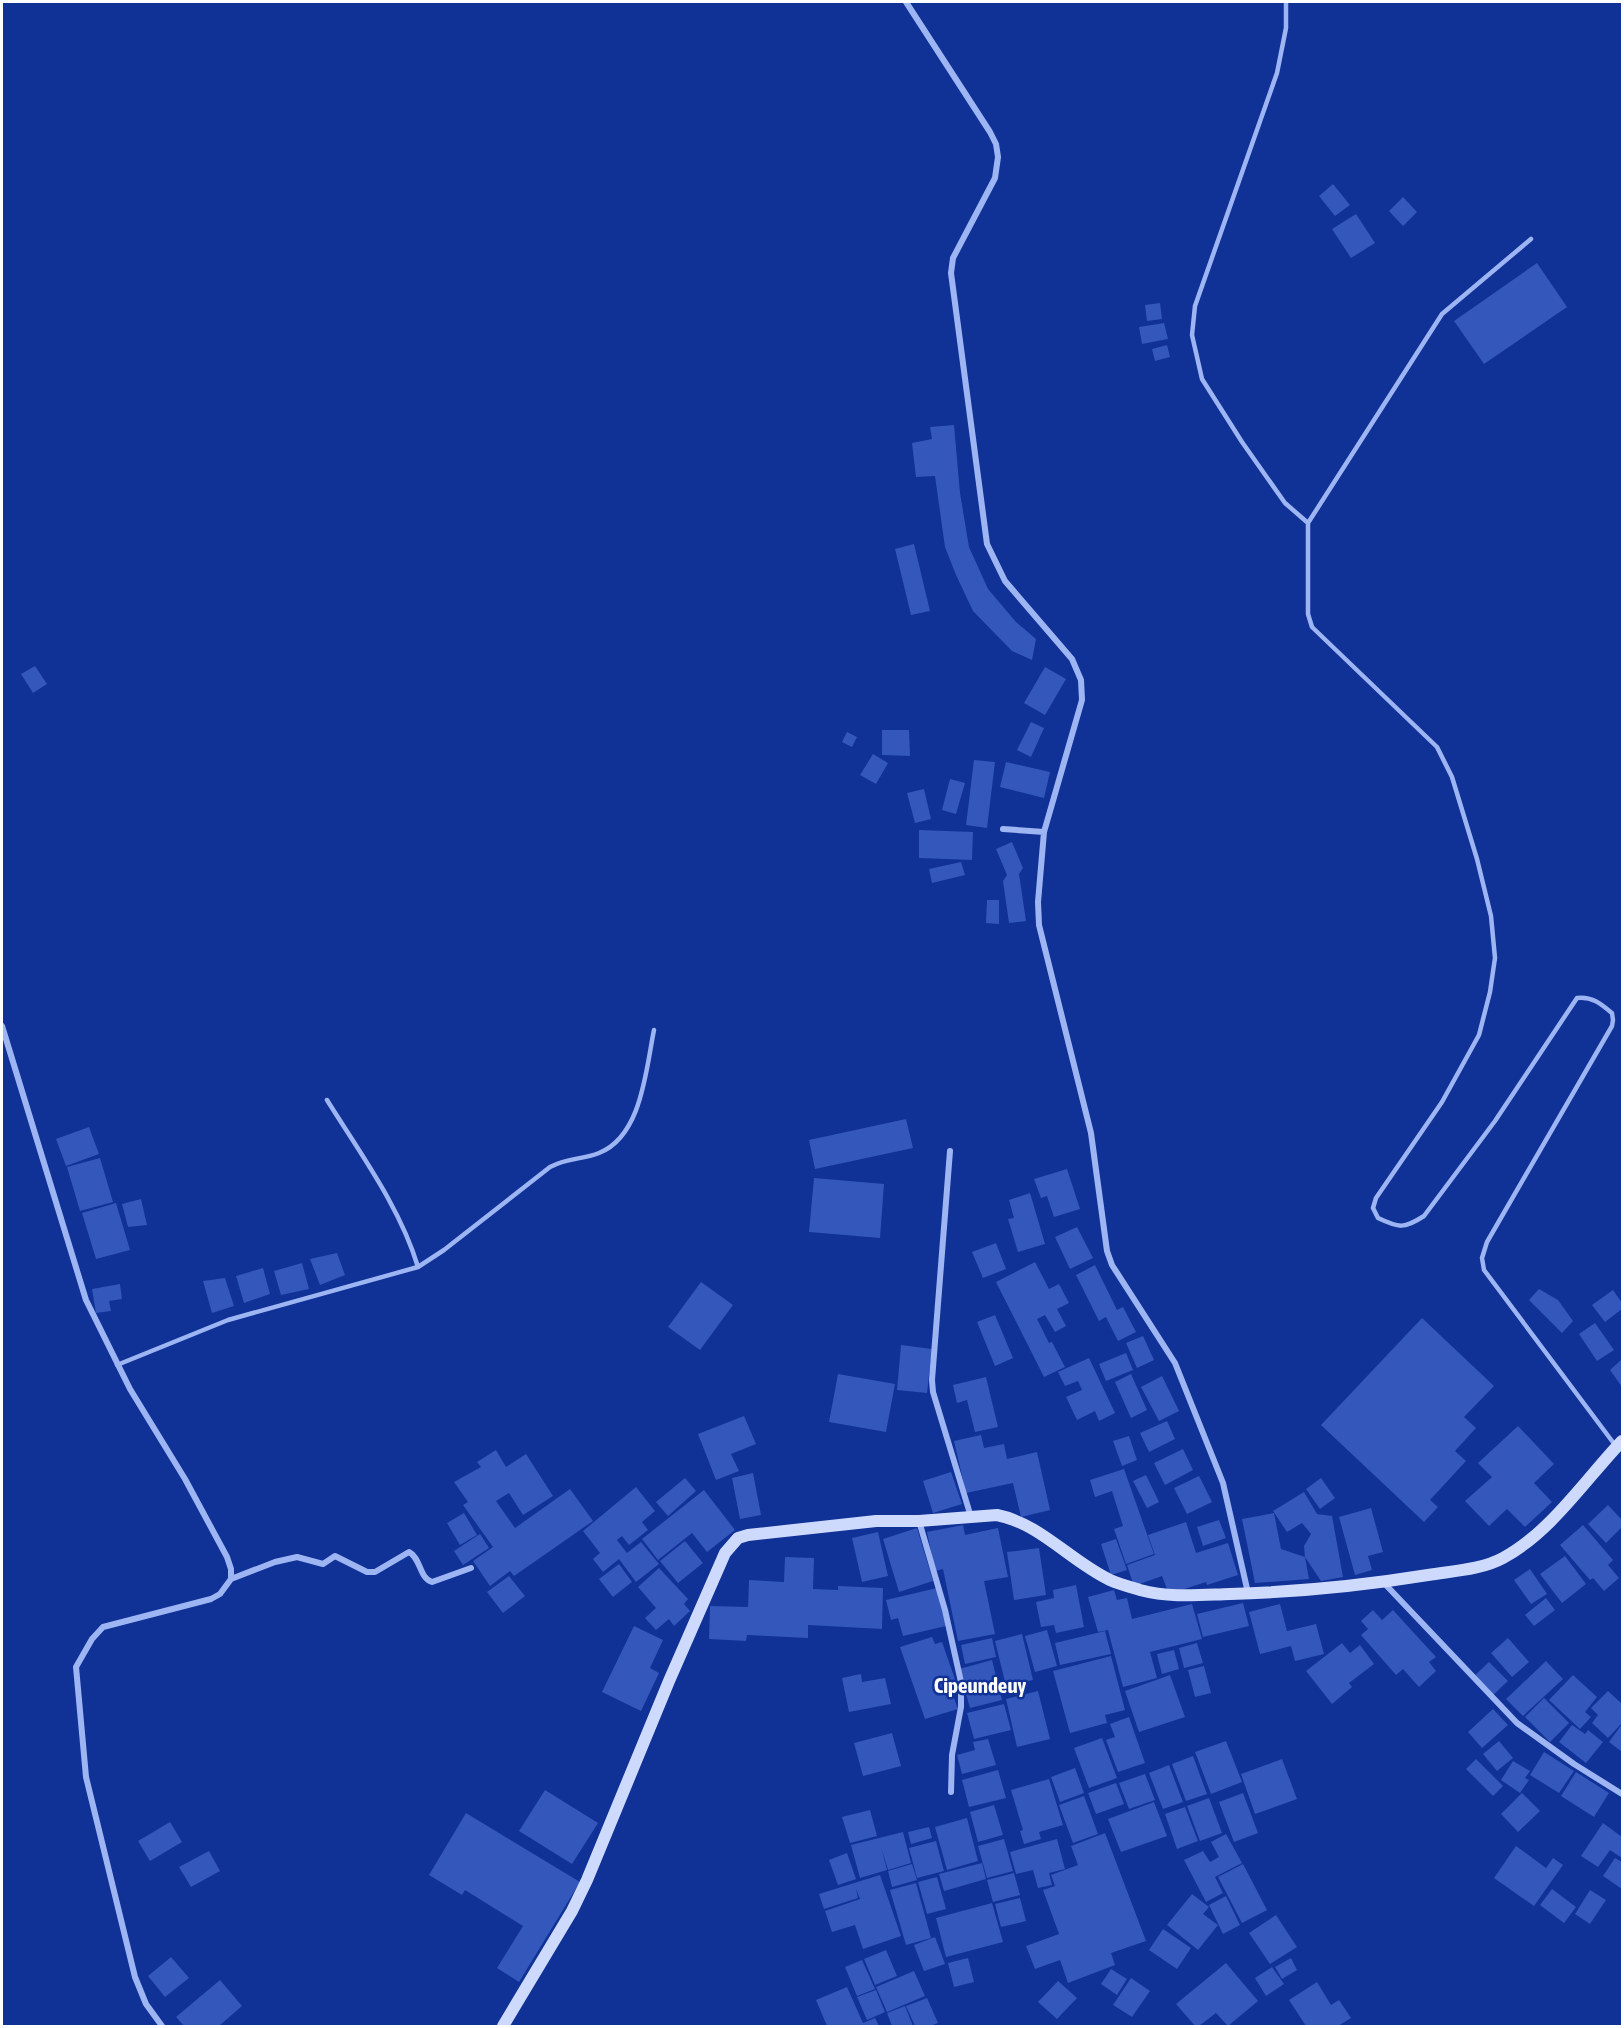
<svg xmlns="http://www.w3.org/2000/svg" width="1624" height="2028" viewBox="0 0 1624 2028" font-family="'Asap Condensed',sans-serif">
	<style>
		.building { fill: #3457bc }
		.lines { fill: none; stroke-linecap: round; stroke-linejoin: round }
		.lane { stroke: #9eb5f4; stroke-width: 4.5 }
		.street { stroke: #9eb5f4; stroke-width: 6 }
		.secondary { stroke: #cedafd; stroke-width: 12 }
		.labels { text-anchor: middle; stroke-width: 5; stroke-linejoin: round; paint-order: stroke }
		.quarter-label { font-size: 21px; font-weight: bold; fill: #fff; stroke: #103196 }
	</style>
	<rect width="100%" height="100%" fill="#103196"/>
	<path class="building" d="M1333,184L1350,205L1335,216L1319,196Z
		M1403,197L1417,212L1403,226L1389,211Z
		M1356,214L1375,243L1351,258L1332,229Z
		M1537,263L1567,307L1484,364L1454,321Z
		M1160,303L1162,319L1147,321L1145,305Z
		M1164,323L1168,339L1142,344L1139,327Z
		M1167,345L1170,357L1155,361L1152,349Z
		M954,425L960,493L969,547L988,589L1016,622L1036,639L1032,660L1012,651L973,611L956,575L945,547L935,476L916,477L912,443L932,439L930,427Z
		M914,544L930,611L911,615L895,549Z
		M35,666L47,684L33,693L21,674Z
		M1045,667L1066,679L1045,715L1024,703Z
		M1031,722L1044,728L1031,757L1017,750Z
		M882,730H909L910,756L882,755Z
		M847,732L857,737L852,747L842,742Z
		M873,754L888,763L876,784L860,775Z
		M974,760L995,762L987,828L966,825Z
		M1006,762L1050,772L1044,798L1000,787Z
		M950,779L965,783L956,814L942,810Z
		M924,789L931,819L915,823L907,793Z
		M919,830L973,832L972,860L919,858Z
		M1012,842L1023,868L1019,874L1026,921L1009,923L1003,881L1007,875L996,849Z
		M961,862L965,875L932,883L929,869Z
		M987,900H999V924L986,923Z
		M906,1119L913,1148L815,1169L809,1140Z
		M89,1127L99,1154L66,1166L56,1139Z
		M100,1158L113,1202L80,1211L67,1167Z
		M1067,1169L1080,1209L1054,1217L1047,1196L1041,1198L1034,1179Z
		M814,1178L884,1184L880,1238L809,1232Z
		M1030,1193L1045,1244L1018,1252L1008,1219L1014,1218L1009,1200Z
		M141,1199L147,1225L128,1227L122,1204Z
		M116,1203L130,1250L96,1259L82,1213Z
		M1077,1227L1093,1258L1070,1269L1055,1237Z
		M996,1243L1006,1269L983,1278L972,1252Z
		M337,1253L345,1275L320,1285L310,1259Z
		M1035,1262L1049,1289L1059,1284L1069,1303L1057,1309L1066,1326L1055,1332L1045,1315L1037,1319L1049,1343L1052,1342L1065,1367L1044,1377L996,1282Z
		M302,1263L309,1289L281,1295L274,1271Z
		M1095,1265L1117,1310L1123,1307L1136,1332L1118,1341L1106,1317L1099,1321L1076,1275Z
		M263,1268L270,1294L244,1303L236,1276Z
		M225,1278L234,1306L212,1313L203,1281Z
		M701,1282L733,1305L700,1350L668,1327Z
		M120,1284L122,1299L109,1301L111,1311L96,1313L92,1289Z
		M1539,1289L1558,1300L1573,1321L1562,1333L1529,1300Z
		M1613,1290L1622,1303V1309L1605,1322L1592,1305Z
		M995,1315L1013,1358L995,1366L977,1322Z
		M1422,1318L1494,1386L1464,1417L1476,1428L1455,1451L1466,1461L1430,1500L1438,1507L1424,1522L1321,1425Z
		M1595,1323L1614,1350L1597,1361L1579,1334Z
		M1143,1336L1154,1360L1137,1368L1126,1343Z
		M901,1345L932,1349L927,1393L897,1390Z
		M1126,1353L1133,1370L1106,1381L1099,1364Z
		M1089,1358L1115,1413L1099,1421L1095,1411L1077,1420L1066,1397L1082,1390L1078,1381L1065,1386L1058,1372Z
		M1622,1359V1387L1610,1370Z
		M838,1374L895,1384L886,1432L829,1422Z
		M1131,1374L1147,1410L1131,1418L1115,1382Z
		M1162,1376L1179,1411L1159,1421L1141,1387Z
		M986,1377L998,1427L975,1432L967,1400L957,1403L953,1385Z
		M744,1416L756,1444L731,1454L739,1471L716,1480L698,1434Z
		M1167,1421L1175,1439L1149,1452L1140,1433Z
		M1518,1426L1554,1464L1534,1483L1552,1502L1525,1527L1507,1509L1489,1526L1465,1501L1492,1477L1478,1463Z
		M981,1435L984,1448L1004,1444L1007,1459L1037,1452L1050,1510L1021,1517L1013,1483L966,1493L954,1441Z
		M1129,1436L1137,1460L1122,1466L1113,1441Z
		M1183,1449L1193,1470L1165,1485L1154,1463Z
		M496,1450L506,1467L526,1454L553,1496L523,1515L509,1493L496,1501L515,1528L570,1489L593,1521L514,1576L510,1571L490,1586L473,1561L493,1547L463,1505L468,1502L454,1482L481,1467L477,1462Z
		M1124,1469L1154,1554L1126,1564L1114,1529L1123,1526L1112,1491L1095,1497L1090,1480Z
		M951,1472L962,1504L933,1513L923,1481Z
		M753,1473L761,1515L740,1519L732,1478Z
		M1146,1475L1159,1502L1147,1508L1133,1481Z
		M1199,1476L1212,1502L1187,1514L1174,1488Z
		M685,1478L696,1491L668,1516L656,1502Z
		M1321,1478L1335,1498L1320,1509L1306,1489Z
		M636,1487L655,1511L642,1522L648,1530L629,1545L622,1536L617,1540L627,1553L641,1542L659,1564L636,1582L619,1559L603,1572L593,1559L600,1553L583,1531Z
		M704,1490L735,1530L707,1552L692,1533L658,1560L642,1539Z
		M1304,1492L1317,1514L1332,1516L1343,1577L1321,1581L1305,1557L1304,1546L1311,1534L1302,1523L1287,1532L1273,1511Z
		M1608,1505L1622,1520V1527L1606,1543L1588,1524Z
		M1371,1508L1383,1552L1368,1556L1372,1570L1355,1575L1339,1517Z
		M464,1513L477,1535L460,1545L447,1523Z
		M1274,1513L1281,1549L1305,1557L1309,1579L1255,1583L1242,1519Z
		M1219,1520L1226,1538L1203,1546L1197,1527Z
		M1186,1522L1196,1553L1228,1543L1238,1575L1207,1585L1206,1582L1169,1594L1162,1576L1134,1586L1127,1565L1155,1555L1148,1535Z
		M963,1525L965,1535L998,1528L1008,1577L984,1581L995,1634L958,1641L943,1569L935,1571L927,1532Z
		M1583,1525L1613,1560L1608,1565L1619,1578L1604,1591L1593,1578L1590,1580L1560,1545Z
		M917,1528L933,1581L899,1592L883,1539Z
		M878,1532L888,1576L862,1582L852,1538Z
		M480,1534L489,1548L463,1565L454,1551Z
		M1116,1539L1127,1570L1111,1575L1101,1544Z
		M685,1541L703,1563L678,1583L660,1561Z
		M1039,1548L1046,1595L1014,1600L1007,1552Z
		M1565,1556L1586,1584L1562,1603L1540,1574Z
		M785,1557L814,1558L813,1589L838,1590V1586L883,1588L882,1629L808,1625V1638L747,1635L746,1641L709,1639L710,1606L748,1607L749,1580L784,1582Z
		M619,1564L632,1582L613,1597L599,1579Z
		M659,1568L688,1599L684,1604L690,1611L674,1626L669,1619L656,1630L645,1618L656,1608L638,1587Z
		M1530,1569L1547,1594L1531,1604L1514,1580Z
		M509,1576L525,1596L503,1613L487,1592Z
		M1076,1585L1084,1627L1056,1633L1054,1625L1041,1627L1036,1602L1054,1598L1053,1590Z
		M937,1588L946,1626L903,1636L898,1618L891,1620L886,1600Z
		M1114,1590L1117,1600L1127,1598L1132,1619L1192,1604L1202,1639L1150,1652L1157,1678L1123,1687L1108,1630L1098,1632L1088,1597Z
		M1546,1598L1555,1610L1534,1626L1525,1615Z
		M1243,1603L1249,1626L1203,1637L1197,1614Z
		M1280,1604L1287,1631L1316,1624L1324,1654L1295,1661L1291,1646L1260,1654L1249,1612Z
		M1373,1610L1382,1620L1393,1610L1436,1657L1429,1662L1436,1671L1419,1687L1403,1669L1396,1675L1361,1635L1368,1629L1361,1621Z
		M634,1626L663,1640L650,1668L659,1673L641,1711L602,1692Z
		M1047,1630L1057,1666L1035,1672L1025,1636Z
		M1105,1631L1111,1654L1060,1665L1055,1643Z
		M1022,1634L1033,1680L1006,1686L995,1641Z
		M932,1637L935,1644L942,1642L957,1685L950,1687L958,1709L925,1719L900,1647Z
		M992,1638L996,1657L965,1664L961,1645Z
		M1508,1638L1529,1662L1512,1677L1491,1653Z
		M1197,1643L1203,1663L1184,1668L1179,1648Z
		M1342,1643L1350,1653L1360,1645L1374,1664L1349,1683L1352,1687L1332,1704L1306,1671Z
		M1174,1650L1179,1669L1162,1674L1157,1654Z
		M1111,1656L1125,1710L1105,1715L1107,1723L1070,1733L1053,1671Z
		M992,1660L1002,1700L970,1708L959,1669Z
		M1546,1661L1563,1679L1523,1716L1506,1699Z
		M1489,1662L1508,1681L1493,1695L1474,1676Z
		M1204,1666L1211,1693L1195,1697L1188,1670Z
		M861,1674L862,1682L885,1678L891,1704L849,1712L842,1678Z
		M1170,1675L1185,1717L1139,1732L1125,1691Z
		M1573,1675L1597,1697L1585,1712L1591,1717L1580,1729L1549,1700Z
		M1038,1691L1050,1739L1017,1747L1006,1699Z
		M1608,1691L1622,1704V1723L1608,1738L1592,1723L1598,1715L1591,1708Z
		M1544,1698L1569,1723L1550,1742L1525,1717Z
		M1004,1704L1011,1730L974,1739L967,1713Z
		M1493,1709L1508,1725L1482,1748L1468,1732Z
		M1129,1717L1145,1763L1118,1772L1106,1740L1115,1737L1110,1724Z
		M1622,1724V1752L1609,1742Z
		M1572,1725L1585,1734L1588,1730L1603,1742L1586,1763L1559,1742Z
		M892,1733L901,1766L863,1776L854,1743Z
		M1102,1738L1117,1778L1089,1788L1074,1748Z
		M988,1739L996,1765L962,1774L957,1755L975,1750L973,1742Z
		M1226,1741L1242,1782L1211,1794L1195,1752Z
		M1499,1741L1513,1758L1497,1771L1483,1754Z
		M1544,1752L1574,1771L1559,1793L1530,1775Z
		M1193,1756L1207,1794L1186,1801L1172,1764Z
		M1282,1759L1297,1799L1255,1814L1241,1774Z
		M1476,1759L1503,1786L1493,1796L1466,1769Z
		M1513,1761L1530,1771L1525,1778L1529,1780L1520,1793L1501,1780Z
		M1169,1765L1183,1802L1163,1809L1149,1773Z
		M1075,1768L1084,1793L1060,1802L1051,1777Z
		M998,1770L1006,1798L969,1807L962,1780Z
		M1576,1772L1609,1793L1594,1817L1561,1796Z
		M1145,1774L1155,1800L1129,1809L1119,1783Z
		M1049,1779L1063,1825L1039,1832L1041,1839L1024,1844L1020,1831L1023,1830L1011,1790Z
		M1116,1783L1124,1804L1096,1814L1088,1793Z
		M545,1790L598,1823L572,1864L519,1831Z
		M1243,1793L1258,1833L1234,1842L1219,1802Z
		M1522,1793L1540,1811L1518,1832L1501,1814Z
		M1084,1796L1098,1834L1073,1843L1059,1805Z
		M1209,1798L1222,1833L1200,1841L1187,1806Z
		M1154,1802L1167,1836L1121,1852L1108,1819Z
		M994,1805L1003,1835L978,1842L970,1812Z
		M1185,1807L1198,1841L1177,1849L1165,1814Z
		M870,1810L877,1836L850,1843L842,1817Z
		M466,1813L580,1882L519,1982L497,1968L523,1926L465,1890L462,1895L429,1875Z
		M967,1818L978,1861L947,1870L935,1827Z
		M170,1822L182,1842L150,1861L138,1841Z
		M1603,1823L1622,1837V1858L1610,1850L1598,1867L1581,1856Z
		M929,1827L932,1838L911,1844L908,1832Z
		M903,1832L911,1863L888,1870L881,1847L887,1870L860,1878L851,1845Z
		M1105,1833L1146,1941L1111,1953L1115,1965L1068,1983L1060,1960L1035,1969L1026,1946L1059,1934L1043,1890L1055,1886L1051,1875L1078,1865L1071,1846Z
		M1226,1834L1242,1863L1215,1877L1223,1893L1206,1902L1184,1860L1203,1851L1210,1862L1219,1857L1211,1842Z
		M1004,1839L1013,1871L987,1878L978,1846Z
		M1057,1839L1065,1869L1049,1873L1052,1885L1038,1888L1033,1870L1016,1874L1010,1852Z
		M936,1841L944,1871L917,1878L909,1848Z
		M1516,1846L1546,1868L1553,1858L1563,1865L1534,1906L1494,1878Z
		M209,1851L220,1871L191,1887L179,1867Z
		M847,1853L856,1879L838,1885L829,1860Z
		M1615,1858L1622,1862V1889L1603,1876Z
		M982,1863L986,1879L944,1891L939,1874Z
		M912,1864L917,1880L892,1887L888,1871Z
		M1243,1864L1267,1910L1242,1923L1218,1877Z
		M1014,1873L1020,1895L993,1902L987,1880Z
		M880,1875L901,1936L863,1949L855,1925L832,1932L825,1911L860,1899L856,1889L858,1898L824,1909L819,1894Z
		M937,1877L946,1909L927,1914L918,1882Z
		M916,1883L931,1938L906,1945L890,1890Z
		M1552,1889L1576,1907L1564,1923L1540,1905Z
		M1590,1890L1606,1900L1590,1924L1575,1914Z
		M1192,1894L1209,1907L1203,1914L1218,1925L1198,1950L1167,1925Z
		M1226,1896L1240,1925L1223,1934L1209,1905Z
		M1020,1898L1026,1921L1001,1927L995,1904Z
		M992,1903L1003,1942L946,1957L936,1918Z
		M1276,1915L1297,1947L1270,1964L1249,1933Z
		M1163,1929L1191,1948L1177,1969L1149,1950Z
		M935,1937L945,1964L924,1971L914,1945Z
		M886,1950L897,1976L875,1985L864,1959Z
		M171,1957L189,1978L165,1997L148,1976Z
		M968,1958L974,1982L954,1987L948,1963Z
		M1291,1958L1297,1970L1282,1979L1275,1967Z
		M862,1960L875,1989L857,1996L845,1967Z
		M1226,1963L1258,2001L1228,2026L1216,2013L1199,2026H1195L1176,2004Z
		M1272,1967L1284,1984L1266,1996L1255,1978Z
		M1111,1969L1127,1979L1117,1995L1101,1984Z
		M914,1971L925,1996L887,2012L876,1987Z
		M1131,1978L1150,1991L1132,2017L1113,2005Z
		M220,1980L242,2006L219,2026H184L176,2017Z
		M1058,1981L1077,1998L1057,2019L1038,2002Z
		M1317,1982L1331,2005L1339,2000L1351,2018L1338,2026H1306L1289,2000Z
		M847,1987L863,2023L875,2018L879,2026H827L816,2000Z
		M876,1990L885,2012L867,2020L857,1997Z
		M927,1998L938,2023L930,2026H915L906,2006Z
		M905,2006L913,2026H892L887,2013Z"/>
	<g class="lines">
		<path class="lane" d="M1286,2V28L1277,73L1195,306L1192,335L1202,379L1242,442L1285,503L1308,523
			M1531,239L1442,314L1308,523V614L1312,627L1437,747L1452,777L1477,859L1491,916L1495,958L1490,992L1479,1035L1442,1102L1376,1198L1373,1208L1378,1218C1399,1228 1404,1229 1424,1216L1495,1121L1577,998C1592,996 1601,1004 1612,1013L1613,1020L1612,1026L1487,1242L1482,1258L1484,1270L1615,1445
			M327,1100C360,1153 400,1207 418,1267
			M117,1365L228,1320L418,1267L444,1250L550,1167C569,1157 582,1160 599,1153C642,1136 646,1069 654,1030"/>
		<path class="street" d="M906,2L990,132L996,144L998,157L995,178L953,258L951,273L987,544L1005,581L1072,659L1081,680L1082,700L1044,832L1038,902L1039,925L1091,1133L1107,1251L1112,1265L1175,1363L1223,1483L1248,1593
			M1003,829L1044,832
			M2,1026L86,1300L130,1389L185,1479L227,1557L231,1569V1579L220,1594L211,1599L103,1627L92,1639L76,1667L86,1777L135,1977L146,2004L162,2026
			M950,1151L932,1380L933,1392L971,1517
			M919,1521L945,1610L961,1682V1707L952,1755L951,1792
			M231,1579L275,1562L297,1557L323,1564L335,1556L367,1572H375L409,1552C421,1558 419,1578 432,1582L471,1568
			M1384,1583L1517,1723L1574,1764L1622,1794"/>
		<path class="secondary" d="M503,2026L572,1911L587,1880L669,1681L725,1553L738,1538L748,1535L876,1521H919L997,1515C1041,1524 1070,1561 1110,1580C1119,1584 1130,1587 1140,1590C1170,1598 1199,1595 1230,1594C1298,1592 1360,1586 1428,1575C1452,1571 1481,1570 1503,1558C1551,1532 1585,1480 1622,1441"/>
	</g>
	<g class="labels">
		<g class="quarter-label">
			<text x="980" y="1693">Cipeundeuy</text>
		</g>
	</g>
	<rect width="1624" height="2028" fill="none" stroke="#ffffff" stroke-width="6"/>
</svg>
